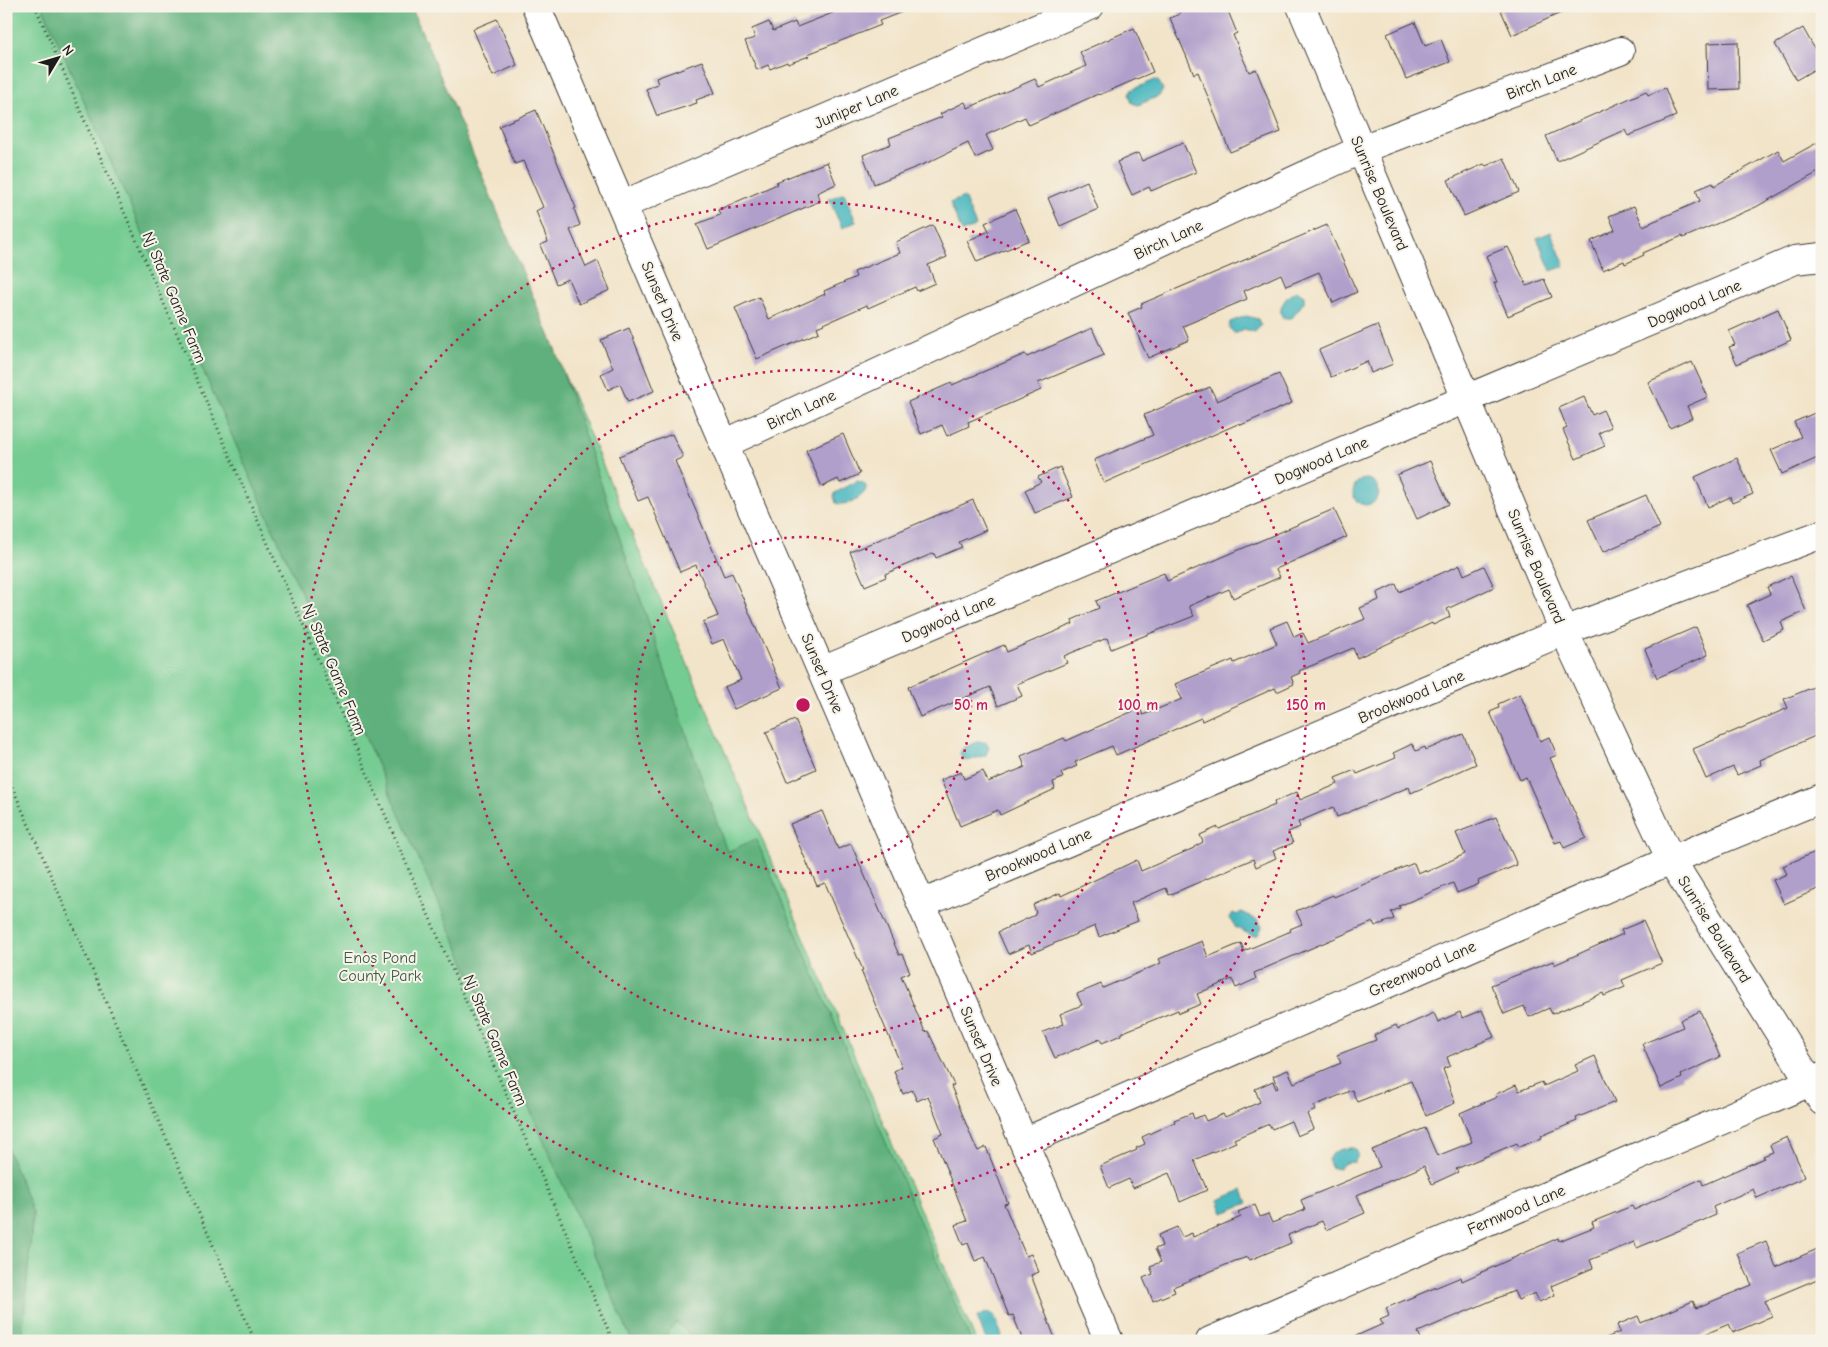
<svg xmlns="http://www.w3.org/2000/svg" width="1828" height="1347" viewBox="0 0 1828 1347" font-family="'Comic Neue',sans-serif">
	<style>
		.green { fill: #74cc92; stroke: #487457 }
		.forest { fill: #5fb07c; stroke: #3e664c }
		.water { fill: #48b7bf; stroke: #326a6e }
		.building { fill: #b09fcb }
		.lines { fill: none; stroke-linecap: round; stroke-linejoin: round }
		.minor-casing { stroke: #3c3a36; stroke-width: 30 }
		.path { stroke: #3c3a36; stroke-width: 3; stroke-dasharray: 1 4; stroke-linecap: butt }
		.minor { stroke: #fff; stroke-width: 28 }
		.ring { fill: none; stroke: #c2185b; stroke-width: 2.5; stroke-dasharray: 2.5 5 }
		.labels { text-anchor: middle; stroke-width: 4; stroke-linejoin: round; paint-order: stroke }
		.street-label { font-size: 16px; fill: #1c1c1c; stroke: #f7f3e8 }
		.park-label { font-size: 16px; fill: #3b5a45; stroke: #f7f3e8 }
		.centre { fill: #c2185b; stroke: #f7f3e8; stroke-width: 2.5 }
		.ring-label { font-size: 15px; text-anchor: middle; font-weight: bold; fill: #c2185b; stroke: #f7f3e8; stroke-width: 4; stroke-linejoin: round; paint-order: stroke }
	</style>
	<rect width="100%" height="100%" fill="#f7f3e8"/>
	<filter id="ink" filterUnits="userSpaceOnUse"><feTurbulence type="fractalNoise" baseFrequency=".02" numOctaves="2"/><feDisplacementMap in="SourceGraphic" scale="10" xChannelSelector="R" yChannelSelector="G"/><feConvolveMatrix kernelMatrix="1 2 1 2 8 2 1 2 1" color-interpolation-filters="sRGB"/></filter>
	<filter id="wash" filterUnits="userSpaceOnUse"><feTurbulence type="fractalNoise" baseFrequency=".0096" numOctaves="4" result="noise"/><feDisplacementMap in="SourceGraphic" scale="20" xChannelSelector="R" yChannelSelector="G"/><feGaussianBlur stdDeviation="1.12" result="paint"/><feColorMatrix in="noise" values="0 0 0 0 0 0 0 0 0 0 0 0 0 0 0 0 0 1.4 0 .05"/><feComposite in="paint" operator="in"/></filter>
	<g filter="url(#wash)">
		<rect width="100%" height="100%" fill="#f2e4c9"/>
		<path class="green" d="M6,6H407L976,1341H6Z"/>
		<path class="forest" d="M42,6H411L555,349L727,852L756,839L971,1341H698L676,1322L662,1341H632Z
			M6,1145L33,1213L22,1341H6Z"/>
		<path class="water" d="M1155,80L1159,82L1163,90L1159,96L1138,105L1132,103L1129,95L1131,90Z
			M844,193L856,222L842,228L829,199Z
			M964,197L976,226L962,232L950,203Z
			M1551,232L1565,266L1551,271L1537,238Z
			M1297,291L1304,296V302L1292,318H1283C1276,309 1287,294 1297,291Z
			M1246,316L1258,319L1261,326L1255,332L1244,329L1237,333H1234L1229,328L1230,322Z
			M1353 492a13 13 0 1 1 26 0a13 13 0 1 1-26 0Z
			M857,481C882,486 849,509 836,503L834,496L835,493Z
			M980,741L987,743L989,747L986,755L968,761L962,759L960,753L963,748Z
			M1241,912L1259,921L1262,927L1258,935L1253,936L1235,927L1233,921L1229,919L1233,913L1237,915Z
			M1353,1148L1357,1150L1358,1154L1355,1162L1345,1163L1337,1169L1331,1167L1328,1160C1333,1150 1343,1148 1353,1148Z
			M1243,1190L1248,1203L1223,1213L1218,1200Z
			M988,1312L994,1315L1002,1336L999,1341L986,1340L977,1317Z"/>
		<g id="blocks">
			<path class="building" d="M832,6L915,7L879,21L881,25L808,54L809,56L788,64L787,62L770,69L768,65L757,70L745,41L755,38L752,29L769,22L773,31L795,22L797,27L835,12Z
				M1191,6H1226L1237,33L1233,35L1249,72L1256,69L1281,132L1230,152L1198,72L1194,74L1170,18L1180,14L1179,11Z
				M1499,6H1576L1512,35Z
				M497,19L517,65L493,76L473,29Z
				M1415,22L1425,46L1441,39L1450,62L1406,79L1387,34Z
				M1134,28L1153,72L1099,95L1098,94L1029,125L1025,117L986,135L993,150L975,158L968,143L929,162L874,184L863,155L891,144L889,138L942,117L940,114L965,102L968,108L1035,79L1039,87L1086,66L1080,52Z
				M1803,28L1822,62V65L1796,80L1775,44Z
				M1738,42L1739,89L1708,90L1707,43Z
				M702,61L715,93L696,100L697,103L657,116L646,89L658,84L656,78Z
				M1665,88L1676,116L1628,136L1625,130L1557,161L1546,136L1646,91L1648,95Z
				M536,110L576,208L574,209L580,225L570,230L586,267L598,261L610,290L579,304L568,279L556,284L540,245L548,242L536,211L543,207L523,161L515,164L499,126Z
				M1822,140V170L1756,207L1683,238L1682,236L1643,253L1644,255L1625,264L1624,261L1603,270L1591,241L1615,230L1609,216L1634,206L1643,226L1700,201L1696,190L1713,183L1714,186L1778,150L1784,161Z
				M1183,143L1196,172L1151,191L1149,187L1132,195L1117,162L1138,153L1142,161Z
				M1504,158L1519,192L1464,216L1448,180L1484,164L1486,166Z
				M827,162L836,184L817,193L820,201L708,249L697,224L720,215L718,210L777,184L776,182Z
				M1087,181L1098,209L1060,226L1048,198Z
				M1015,209L1029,240L977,262L967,241L989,231L985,223Z
				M933,225L947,257L928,265L935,283L917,291L915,287L868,308L867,305L817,327L819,332L757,359L735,308L759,297L769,319L825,294L824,291L856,277L854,272L900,253L896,242Z
				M1327,225L1357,292L1333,303L1319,272L1286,286L1281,274L1244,291L1247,299L1183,326L1189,340L1148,358L1128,313L1142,307L1141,304Z
				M1508,247L1527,286L1544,279L1552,297L1508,316L1494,283L1497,282L1486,256Z
				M1778,309L1791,340L1737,364L1729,347L1735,345L1729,331Z
				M1377,325L1393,364L1371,373L1367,361L1331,377L1319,350Z
				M629,328L654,391L628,402L620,384L608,390L601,374L613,368L601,340Z
				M1092,328L1104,355L1038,383L1041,390L968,422L969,426L947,436L942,425L921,434L908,402L951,383L952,385L1025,354L1027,357Z
				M1692,362L1708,397L1687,406L1692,418L1670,428L1648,382Z
				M1279,374L1292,403L1241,425L1240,423L1104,483L1094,460L1153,435L1144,415L1210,387L1217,401Z
				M1584,397L1592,415L1603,410L1611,427L1599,433L1605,446L1576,459L1563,430L1567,428L1559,408Z
				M1817,412L1822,424V456L1782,474L1771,450L1801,437L1794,422Z
				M672,434L683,457L675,461L690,497L724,576L732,573L782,688L734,709L724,687L741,680L724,639L712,644L703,622L718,616L696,565L680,572L648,497L638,501L619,456Z
				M843,434L860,474L840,483L838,479L822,487L806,450Z
				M1737,458L1753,494L1732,503L1730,497L1708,507L1695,477Z
				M1430,461L1449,504L1417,519L1397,475Z
				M1060,467L1073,497L1035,513L1025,490L1041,482L1038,477Z
				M1646,495L1660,527L1603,552L1588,520Z
				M973,500L986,530L959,542L962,547L936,558L934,553L885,574L886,577L865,586L850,552Z
				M1334,509L1347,537L1276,569L1280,577L1233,598L1229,589L1189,606L1194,616L1111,649L1107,638L1064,656L1067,663L1017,684L1022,696L998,706L990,687L920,717L908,687L1004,645L1007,652L1073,624L1072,620L1099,608L1096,601L1164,573L1167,581Z
				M1460,565L1464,575L1484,566L1494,587L1447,609L1450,617L1433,625L1432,623L1357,658L1353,648L1299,671L1300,673L1291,677L1294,684L1277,692L1275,688L1202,721L1201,718L1116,755L1112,746L1075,762L1077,766L1061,773L1063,778L1053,782L1055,789L1000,815L998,810L960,826L941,780L961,772L964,779L983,771L988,782L1025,767L1021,756L1064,738L1066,741L1140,708L1143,715L1182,699L1175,684L1233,660L1234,663L1277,644L1270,628L1287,621L1294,637L1303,633L1308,643L1365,619L1360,608L1379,600L1377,593L1396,584L1399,592Z
				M1791,576L1806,611L1781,622L1784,630L1763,640L1747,605L1770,594L1767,587Z
				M1696,627L1708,655L1657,678L1645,649Z
				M1816,686V688L1822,686V733L1760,760L1761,765L1737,775L1733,767L1706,779L1693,749L1788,708L1784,699Z
				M1520,694L1540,741L1549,737L1557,755L1550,758L1586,838L1564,848L1561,841L1555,843L1526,777L1520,780L1490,712L1499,708L1498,704Z
				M795,720L816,769L787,782L766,732Z
				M1463,734L1476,764L1411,793L1409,787L1337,817L1333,807L1298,822L1300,827L1288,832L1293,843L1273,851L1276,858L1256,867L1253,859L1169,895L1166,888L1131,903L1138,921L1099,937L1095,926L1032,953L1029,945L1008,954L998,932L1035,915V913H1036L1033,905L1060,893L1061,896L1137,860L1141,871L1194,848V847L1203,842L1200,835L1218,827L1219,829L1275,805L1274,802L1297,792L1300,800L1338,784L1335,778L1355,770L1357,774L1396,758L1393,753L1412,744L1416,751L1425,747L1426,750Z
				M822,811L838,849L851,844L899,955L902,954L910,972L901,976L905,985L925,1032L928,1031L954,1085L951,1086L973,1141L978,1151L986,1147L1008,1203L1004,1204L1026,1256L1031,1254L1039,1272L1031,1275L1056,1341H1023L1013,1315L1009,1316L985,1257L975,1261L968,1243L963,1245L955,1225L967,1221L934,1138L943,1134L928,1096L917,1101L912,1090L903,1094L894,1071L902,1067L861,971L863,970L825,883L817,886L790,824Z
				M1496,817L1517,865L1478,881L1479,884L1457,893L1453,883L1399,906L1400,908L1391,912L1394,919L1375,926L1373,922L1314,947L1254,973L1256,979L1236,988L1232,979L1197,994L1201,1004L1179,1013L1178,1010L1121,1033V1035L1102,1043L1100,1039L1055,1058L1043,1032L1064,1024L1060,1014L1082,1005L1077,994L1101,984L1103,988L1161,963L1159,959L1202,941L1208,957L1241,943L1244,951L1291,931L1290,929L1302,924L1296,911L1333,895L1334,897L1414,863L1418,873L1425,870L1426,872L1465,854L1456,833Z
				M1822,849V887L1784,904L1773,880L1787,874L1783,866Z
				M1643,921L1662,963L1622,980L1625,987L1604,996L1603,993L1552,1014L1549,1008L1529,1017L1524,1006L1504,1014L1491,985L1553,961L1554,965L1623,934L1621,930Z
				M1482,1010L1494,1037L1447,1057L1450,1066L1443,1069L1455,1103L1426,1116L1411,1081L1357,1102L1352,1090L1314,1106L1316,1110L1307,1114L1313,1129L1297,1136L1291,1121L1272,1129L1269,1124L1234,1139L1236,1142L1194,1160L1207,1190L1180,1202L1169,1173L1133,1188L1129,1179L1109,1188L1100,1166L1137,1150L1136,1148L1145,1144L1142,1137L1175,1122L1174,1120L1192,1113L1194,1119L1203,1115L1206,1121L1223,1114L1225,1117L1260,1102L1255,1089L1273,1081L1276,1089L1278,1088L1273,1076L1288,1070L1294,1083L1341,1063L1337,1055L1376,1040L1374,1035L1396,1025L1398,1029L1434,1013L1438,1022L1460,1012L1462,1018Z
				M1700,1011L1720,1057L1681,1075L1682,1078L1661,1088L1642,1044L1683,1027L1680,1020Z
				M1595,1056L1615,1102L1576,1118L1577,1121L1541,1136L1542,1138L1519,1147L1517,1143L1456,1169L1458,1172L1432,1184L1424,1166L1357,1195L1365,1213L1326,1230L1322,1221L1288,1235L1291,1243L1250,1260L1248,1257L1235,1261L1173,1287L1175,1292L1153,1301L1143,1278L1153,1274L1150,1266L1161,1262L1155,1249L1162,1246L1158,1235L1177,1227L1182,1237L1192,1233L1193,1237L1241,1217L1238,1212L1255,1205L1260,1217L1268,1214L1272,1223L1305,1210L1301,1200L1380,1167L1372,1150L1425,1128L1437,1156L1472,1142L1460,1113L1497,1097L1496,1094L1516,1085L1519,1091L1542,1082L1544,1086L1578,1071L1575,1065Z
				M1787,1137L1805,1177L1757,1198L1753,1189L1713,1207L1716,1215L1637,1248L1634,1242L1590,1260L1593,1268L1551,1286L1555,1295L1539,1302L1535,1293L1518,1300L1514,1291L1418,1332L1422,1341H1345L1383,1324L1380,1320L1389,1316L1386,1308L1461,1277L1462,1281L1558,1238L1559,1241L1594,1227L1592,1222L1632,1206L1634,1210L1701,1179L1703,1185L1764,1158L1763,1156L1773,1152L1770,1145Z
				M1766,1241L1776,1267L1822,1247V1277L1765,1301L1772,1316L1733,1333L1729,1324L1689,1341H1599L1620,1332L1617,1325L1638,1316L1641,1323L1693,1301L1696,1308L1752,1285L1737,1253Z"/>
		</g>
	</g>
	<g filter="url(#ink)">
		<use href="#blocks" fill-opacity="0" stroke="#3c3a36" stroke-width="1"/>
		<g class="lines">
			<g class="minor-casing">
				<path id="minor" d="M536,6L1109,1341
					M1301,6L1564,631L1671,860L1822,1101
					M622,205L1090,6
					M724,444L1362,149L1620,51
					M822,671L1795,260L1822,257
					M922,904L1564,631L1822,534
					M1024,1142L1671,860L1822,798
					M1210,1341L1822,1077"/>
			</g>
			<path class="path" d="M35,6L613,1341
				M6,773L255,1341"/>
			<use href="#minor" class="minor"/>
		</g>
	</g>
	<g class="ring">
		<circle cx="803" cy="705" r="168"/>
		<circle cx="803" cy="705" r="335"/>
		<circle cx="803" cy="705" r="503"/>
	</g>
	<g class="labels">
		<g class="street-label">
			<text transform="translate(1541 81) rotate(-21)" y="6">Birch Lane</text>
			<text transform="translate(856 106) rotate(-23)" y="6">Juniper Lane</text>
			<text transform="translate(1380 193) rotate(67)" y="6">Sunrise Boulevard</text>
			<text transform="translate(1168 239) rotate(-25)" y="6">Birch Lane</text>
			<text transform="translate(175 297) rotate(67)" y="6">Nj State Game Farm</text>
			<text transform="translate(663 301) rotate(67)" y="6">Sunset Drive</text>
			<text transform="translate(1694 303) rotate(-23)" y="6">Dogwood Lane</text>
			<text transform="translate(801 409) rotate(-25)" y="6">Birch Lane</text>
			<text transform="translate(1321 460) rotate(-23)" y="6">Dogwood Lane</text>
			<text transform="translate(1537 566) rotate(67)" y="6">Sunrise Boulevard</text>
			<text transform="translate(948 618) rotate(-23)" y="6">Dogwood Lane</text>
			<text transform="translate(335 669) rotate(67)" y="6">Nj State Game Farm</text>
			<text transform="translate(823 673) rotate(67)" y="6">Sunset Drive</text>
			<text transform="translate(1411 696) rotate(-23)" y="6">Brookwood Lane</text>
			<text transform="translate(1038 854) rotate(-23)" y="6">Brookwood Lane</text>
			<text transform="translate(1715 929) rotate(58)" y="6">Sunrise Boulevard</text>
			<text transform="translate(1422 968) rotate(-24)" y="6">Greenwood Lane</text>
			<text transform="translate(496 1040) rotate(67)" y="6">Nj State Game Farm</text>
			<text transform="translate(982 1046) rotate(67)" y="6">Sunset Drive</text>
			<text transform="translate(1516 1209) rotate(-23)" y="6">Fernwood Lane</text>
		</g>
		<g class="park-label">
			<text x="380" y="963">Enos Pond<tspan x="380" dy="18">County Park</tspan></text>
		</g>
	</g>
	<circle cx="803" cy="705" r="8" class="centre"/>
	<g class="ring-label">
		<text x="971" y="710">50 m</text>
		<text x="1138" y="710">100 m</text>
		<text x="1306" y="710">150 m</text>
	</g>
	<rect width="1828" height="1347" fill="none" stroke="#f7f3e8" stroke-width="25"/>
	<g transform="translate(58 58) rotate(52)" stroke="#f7f3e8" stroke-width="4" paint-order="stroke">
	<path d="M0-4L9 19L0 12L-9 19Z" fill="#1c1c1c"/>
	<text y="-8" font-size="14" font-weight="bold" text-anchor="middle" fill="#1c1c1c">N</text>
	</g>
</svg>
